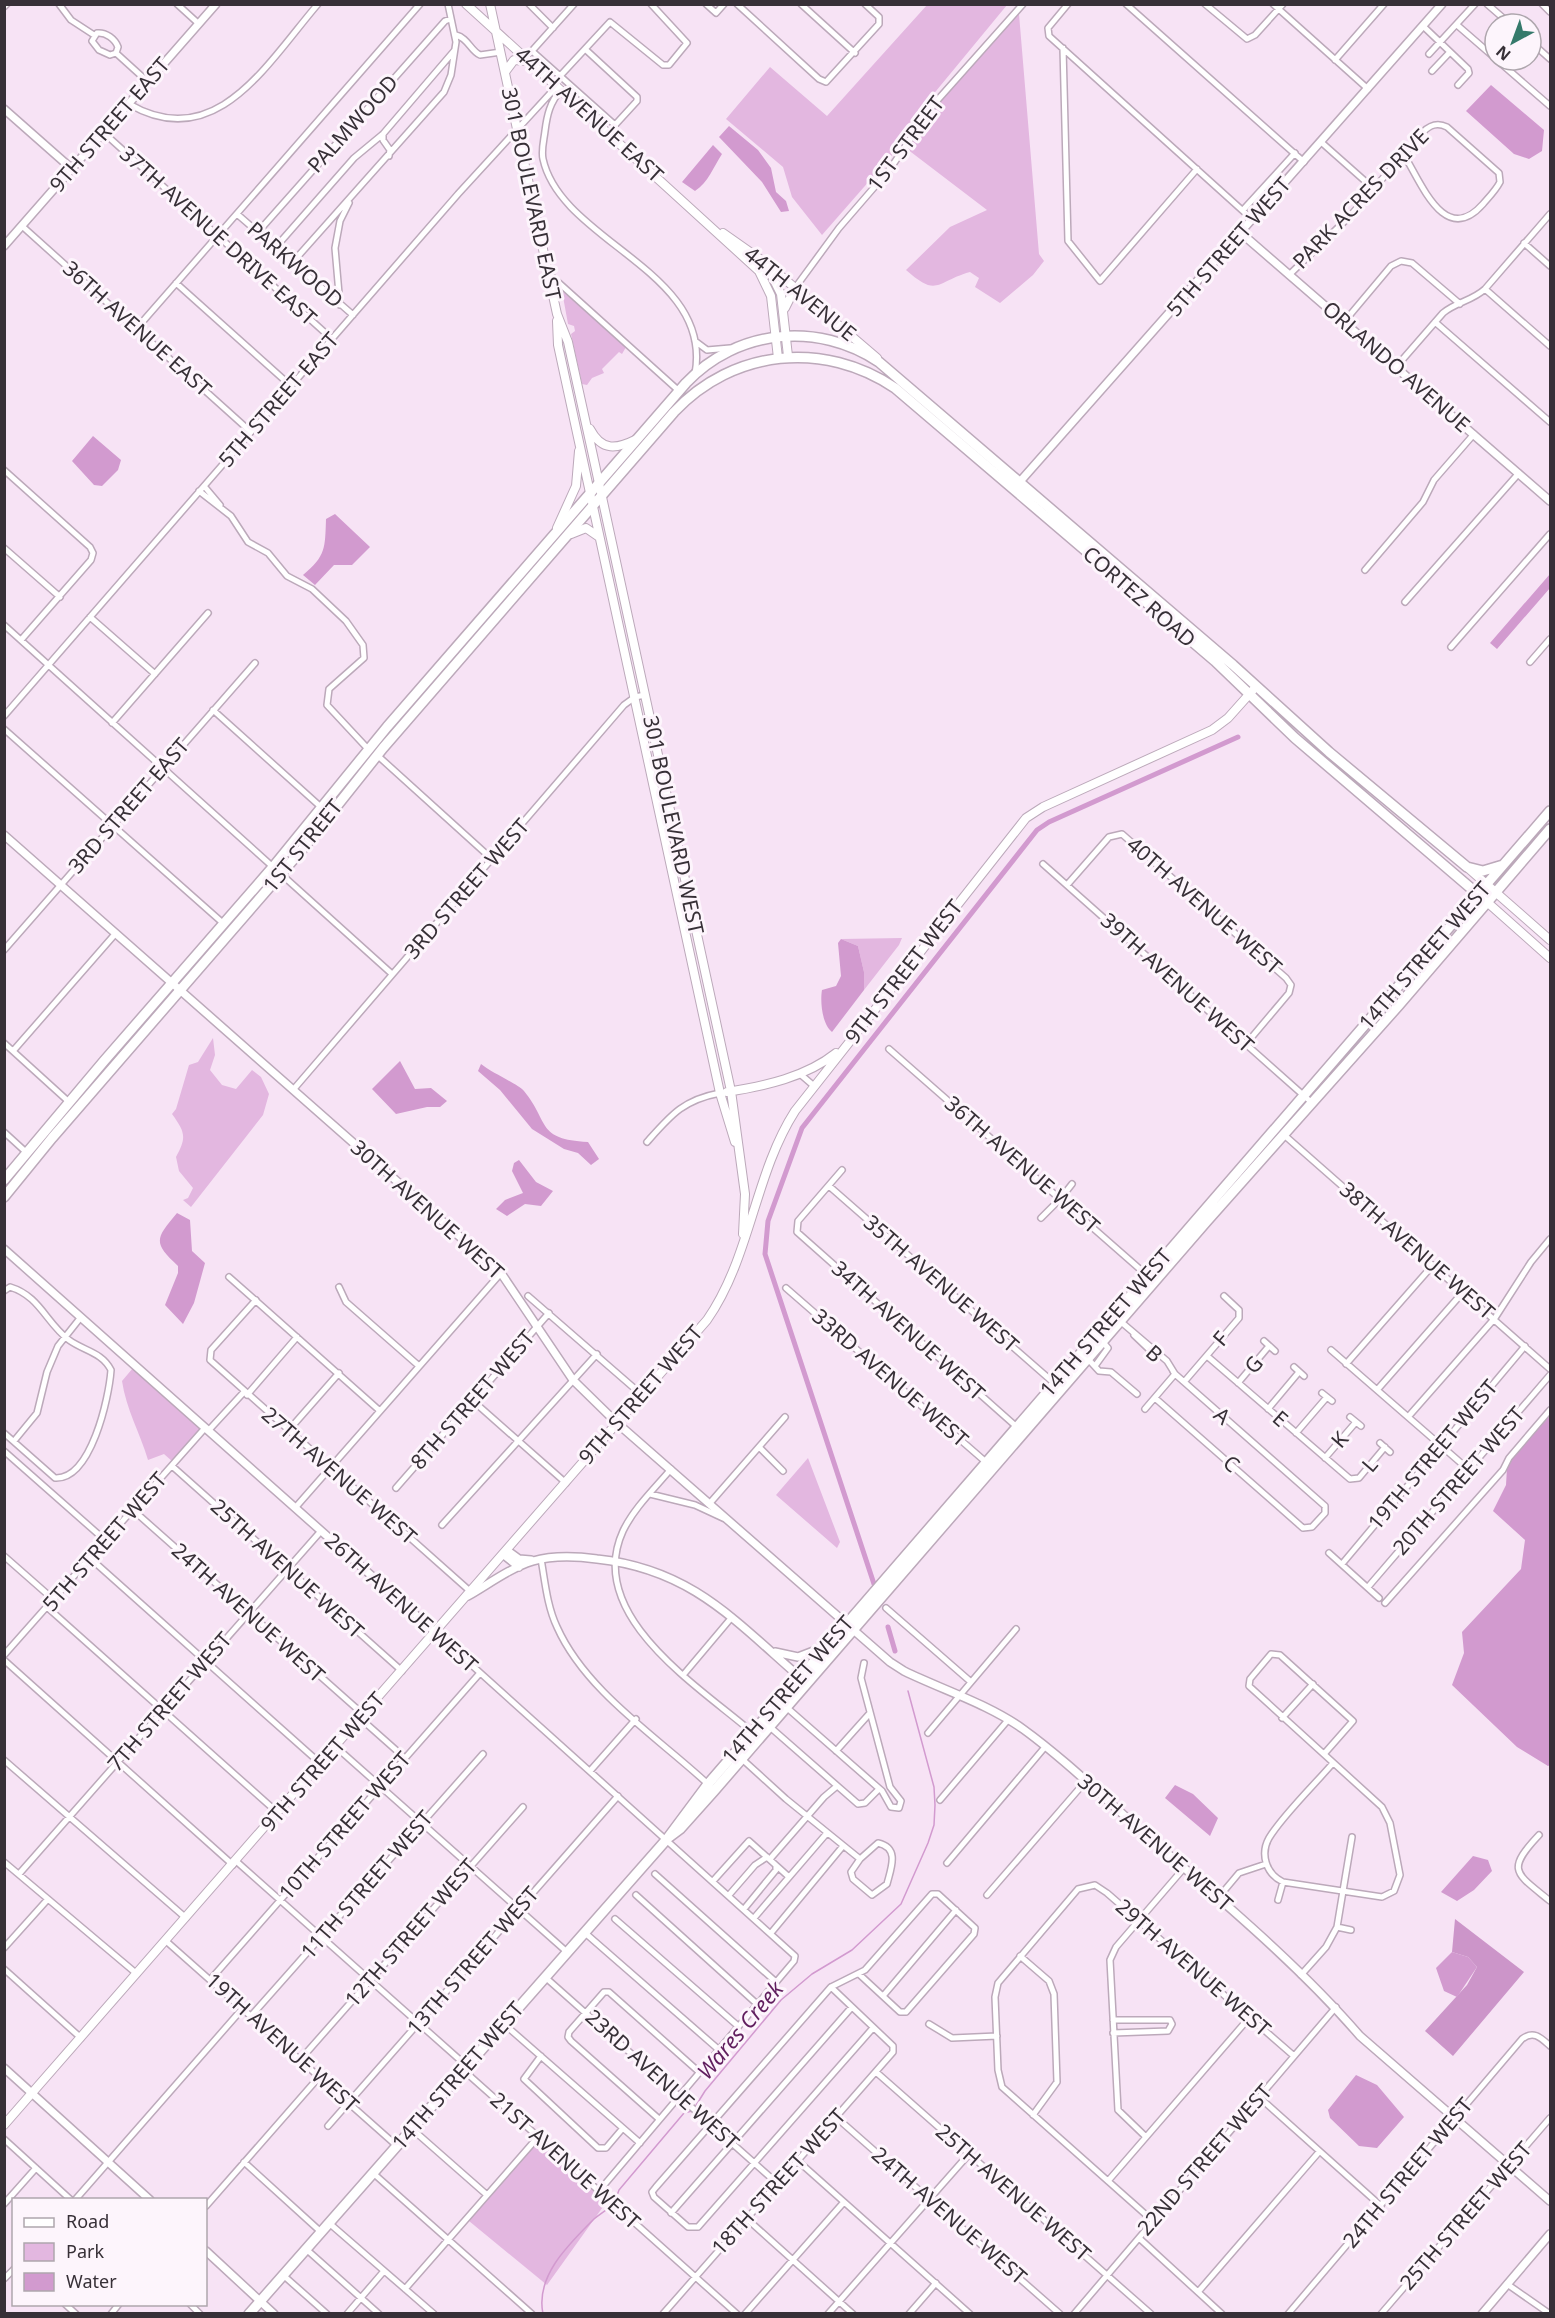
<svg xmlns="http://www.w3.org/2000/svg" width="1555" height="2318" viewBox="0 0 1555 2318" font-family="'Noto Sans',sans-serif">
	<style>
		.green { fill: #e3b7e0 }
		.forest { fill: #cc95c9 }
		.water { fill: #d29acf }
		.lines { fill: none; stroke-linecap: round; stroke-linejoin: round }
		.stream { stroke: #d29acf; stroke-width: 1.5 }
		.canal { stroke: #d29acf; stroke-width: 5 }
		.minor-casing { stroke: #bca9ba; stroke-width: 8 }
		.tertiary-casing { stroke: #bca9ba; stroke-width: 10 }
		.secondary-casing { stroke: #bca9ba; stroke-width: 10 }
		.primary-casing { stroke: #bca9ba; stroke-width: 12 }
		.minor { stroke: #fff; stroke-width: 5 }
		.tertiary { stroke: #fff; stroke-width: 7 }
		.secondary { stroke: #fff; stroke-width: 8 }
		.primary { stroke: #fff; stroke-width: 9 }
		.labels { text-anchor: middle; stroke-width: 6; stroke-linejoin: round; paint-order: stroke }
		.street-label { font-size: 21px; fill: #373037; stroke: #fdf5fc }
		.water-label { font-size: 22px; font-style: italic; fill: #601e5e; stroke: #fdf5fc }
	</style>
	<rect width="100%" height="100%" fill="#f7e3f5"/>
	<path class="green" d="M927,5H1007L922,108L892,155L822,235L792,197L783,167L726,119L770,67L827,116Z
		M1019,14L1039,254L1044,261L1033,275L1000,303L975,287L979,278L970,272C935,282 938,298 906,270L950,227L987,210L907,149L936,106Z
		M562,291L626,347L622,354L619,352L602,369L604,373L592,378L587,385L582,384L571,334L575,331L574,326L568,324Z
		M902,938L899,945L864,990V972L858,946L841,939Z
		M213,1038L215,1055L210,1070L222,1085L236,1089L252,1070L261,1077L269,1094L263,1115L191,1207L183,1200L188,1198L193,1188L179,1171L176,1157C187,1137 185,1132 172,1114L176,1109L189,1065L198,1062Z
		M133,1368L201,1429L173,1462L164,1454L148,1460C140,1433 126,1409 122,1381Z
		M808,1458L840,1542L837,1548L776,1495Z
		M538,2142L588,2185L605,2204L547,2285L469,2221Z"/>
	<path class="forest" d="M1455,1919L1524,1972L1453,2056L1425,2031L1467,1985L1477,1967L1468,1957L1452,1952Z"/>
	<path class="water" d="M1491,85L1544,130L1542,151L1529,159L1514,154L1466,111Z
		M729,126L758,150L771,168L776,192L786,201L789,211L781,212L762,182L719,137Z
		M713,145L722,154C714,166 708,183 695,191L682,182Z
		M93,436L121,460L118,470L102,486L94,485L72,461Z
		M335,514L370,547L352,565H334L315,585L303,575C326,556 325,548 326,519Z
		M1550,574V588L1497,649L1490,643Z
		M841,939L858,946L864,972V990L832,1032C822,1024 820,1002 822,990L836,986L841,976L838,943Z
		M400,1061L415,1089L431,1088L447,1101L440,1107H427L396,1114L372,1089Z
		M481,1064C492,1073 518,1084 524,1091C550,1123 536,1139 588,1142L599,1159L591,1165L578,1153L564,1149L532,1129L500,1090L478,1071Z
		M519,1160L536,1182L553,1191L541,1206L525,1204L507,1216L496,1209L505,1200L523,1193L512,1171L514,1163Z
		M177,1213L190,1220L192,1251L205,1263L194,1303L183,1324L165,1305L178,1273V1266C153,1243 155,1239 177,1213Z
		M1548,1417L1550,1418V1765L1548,1766L1517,1747L1452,1685L1464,1653L1462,1632L1521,1569L1525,1540L1493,1511L1506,1485L1507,1468L1510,1461Z
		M1175,1785L1193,1794L1218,1818L1210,1836L1165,1798Z
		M1473,1856L1488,1860L1492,1871L1474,1890L1457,1901L1441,1892Z
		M1452,1952L1468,1957L1477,1967L1457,1997L1444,1991L1436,1968Z
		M1356,2075L1377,2085L1404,2117L1377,2148L1359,2146L1330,2118L1328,2110Z"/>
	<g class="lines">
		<path class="stream" d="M695,2107L705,2091L781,2000L812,1974L852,1950L901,1904L928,1843L934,1825L935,1805L934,1787L908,1691
			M615,2201L619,2190L684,2113L692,2111
			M543,2314C535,2276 569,2244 594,2219C600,2214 607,2210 612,2205"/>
		<path class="canal" d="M874,1584L765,1254L768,1221L802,1128L1037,830L1049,822L1238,737
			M888,1627L895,1651"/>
		<g class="minor-casing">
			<path id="minor" d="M59,4L71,20L94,35
				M177,4L199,24
				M529,4L553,28
				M706,4L716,13L724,4
				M737,4L819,79L826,82L879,24V17L865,4
				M801,4L855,53
				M1068,4L1048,28L1049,36L1253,220
				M1126,4L1304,162
				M1205,4L1247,39L1255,35L1283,4
				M1273,4L1368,89
				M1487,4L1510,24
				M1542,4L1550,12
				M4,7L7,4
				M1457,25L1495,58
				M1423,26L1468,69L1469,73L1458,85
				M97,33C106,32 115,39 118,47L116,53L110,55L99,50L92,41Z
				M456,35C468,38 470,50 480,55L501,52
				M1531,42L1550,59
				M1063,48L1068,241L1100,281L1197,169
				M532,51L615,125L637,101V97L585,49
				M531,52L574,4
				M116,53L148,82
				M1429,54L1475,4
				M1335,60L1384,4
				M1497,60L1550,106
				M1432,71L1449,53
				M560,76L610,22L663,65H669L687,43L651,4
				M561,90C550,102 547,115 545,131C544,140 541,150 543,159C561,242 714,271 695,374
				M129,104C216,155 268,62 318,4
				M104,133L332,339
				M383,134V140L390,150L389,156
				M1321,142L1374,189
				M1243,210L1295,153
				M237,214L353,315
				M22,226L251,432
				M258,232L445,21L450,19
				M1524,243L1550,266
				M275,248L354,158L383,134L454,51
				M292,263L444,92L451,75L456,42L448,4
				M549,274L679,391
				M1289,275L1350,216L1423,132C1430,125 1437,122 1447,127L1499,173L1500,182C1496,190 1489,197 1483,204C1445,247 1422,184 1404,155
				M176,283L291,386
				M795,288L839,228L890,169L934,104L1023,4
				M1485,289L1550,346
				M340,305L335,248L340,221L349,203
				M1344,322L1391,266L1401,261L1412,263L1460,304
				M1435,322L1550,422
				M137,328L420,4
				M695,341L707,350L730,348
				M1396,367L1443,313C1456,302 1472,301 1485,289L1550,214
				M4,470L90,547L93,553L91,560L21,640
				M204,486L220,505
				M199,491L231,516L248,542L268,553L287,576L312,589L346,621L363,645L364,658L329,689L327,705L368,749
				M4,548L60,597
				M1365,570L1423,502L1434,480L1474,434
				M1405,602L1519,473
				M90,617L155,674
				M4,625L273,867
				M1451,647L1550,534
				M1530,662L1550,639
				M213,710L322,808
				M4,716L458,194L557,86
				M112,723L208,613
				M4,729L224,924
				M377,755L493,860
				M1043,864L1311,1102
				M281,874L392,974
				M1067,885L1109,837L1122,834L1286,978L1291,985L1289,993L1246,1044
				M4,950L255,663
				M4,1043L69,1102
				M889,1049L1150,1278
				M13,1051L116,933
				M800,1074L814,1086
				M293,1090L624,705L635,697L645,695
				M4,1132L27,1153
				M1283,1134L1550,1369
				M647,1142C671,1115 683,1100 720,1093
				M842,1170L798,1221L797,1232L1018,1428
				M829,1186L1054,1383
				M1041,1218L1061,1198L1072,1184
				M229,1277L380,1411
				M339,1287L346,1302L419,1366
				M786,1288L987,1463
				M4,1291L10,1287C40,1296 46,1323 69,1340C84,1351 102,1352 111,1370C109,1398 91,1480 55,1478L4,1433
				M528,1296L642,1395
				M256,1300L211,1350L210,1360L471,1592
				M1120,1321L1167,1361L1175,1374L1325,1506V1513L1312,1527L1303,1528L1155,1398
				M1134,1335L1155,1355
				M1264,1341L1275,1351
				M1331,1350L1469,1470
				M1207,1356L1350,1479L1359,1478L1385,1447
				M1088,1359L1099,1371L1111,1372L1137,1394
				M1346,1364L1433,1265
				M1095,1366L1108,1348L1102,1341
				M1294,1367L1304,1376
				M1184,1382L1239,1318V1310L1224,1296
				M1238,1383L1269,1346
				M1377,1390L1464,1291
				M1322,1393L1332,1401
				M247,1395L297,1337
				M472,1400L566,1483
				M1145,1409L1175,1374L1173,1371
				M1268,1409L1299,1372
				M1350,1417L1361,1426
				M1408,1417L1495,1318L1531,1262L1550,1239
				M208,1431L244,1392
				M288,1431L339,1373
				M1296,1433L1327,1397
				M14,1441L37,1413L47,1372L58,1346L81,1317
				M1380,1443L1390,1452
				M759,1447L783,1471
				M4,1451L106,1541
				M1325,1458L1356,1422
				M172,1466L402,1671
				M671,1469C654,1489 634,1508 623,1531C584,1616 700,1687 753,1733
				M396,1488L549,1313
				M650,1494L695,1505L723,1518
				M710,1503L785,1417
				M295,1508L501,1273
				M133,1510L364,1715
				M442,1525L597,1354
				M1329,1553L1379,1598
				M4,1556L54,1600
				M91,1559L321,1764
				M541,1559C545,1581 547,1606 557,1627C586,1692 659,1738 710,1786
				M1342,1564L1525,1346
				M1368,1587L1550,1375
				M1385,1603L1503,1470L1509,1458L1550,1410
				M48,1608L278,1813
				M886,1608L971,1682
				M436,1633L795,1956L794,1961L599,2191
				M4,1655L205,1428
				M4,1660L233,1865
				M684,1674L732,1617
				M785,1706L882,1791L891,1807L899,1808L901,1801L890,1787L861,1678L864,1663
				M1282,1718L1313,1684
				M361,1719L405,1758
				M770,1727L858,1804L865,1803L879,1789
				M928,1733L1016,1629
				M336,1747L567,1952
				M836,1751L870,1713
				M1324,1754L1353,1721L1280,1655L1271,1654L1250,1679L1249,1686L1382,1807L1390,1823L1400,1875L1394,1891L1382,1897L1283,1882C1266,1874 1260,1854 1269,1838C1282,1816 1316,1783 1333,1763
				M742,1759L786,1799L860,1859
				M4,1760L186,1918
				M590,1771L636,1719
				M940,1800L1008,1720
				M1539,1835C1505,1871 1516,1873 1550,1901
				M878,1843C900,1848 891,1868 887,1884L872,1895L853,1879L851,1872L860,1859Z
				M770,1859L824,1797L837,1786
				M236,1861L460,2060L471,2077L737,2314
				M4,1862L137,1974
				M947,1863L1045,1747
				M19,1874L321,1531
				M655,1874L776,1982
				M713,1881L749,1841L789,1877
				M636,1895L757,2004
				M729,1895L755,1865L767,1857
				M987,1895L1085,1782
				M1218,1898L1239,1873L1266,1864
				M1278,1900L1283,1882
				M744,1909L776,1870V1866
				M754,1918L827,1833
				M615,1919L738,2026
				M1337,1927L1351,1930
				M584,1932L718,2049
				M771,1933L843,1846
				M166,1941L397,2146
				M4,1948L48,1899
				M1020,1956L1049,1981L1054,1994L1057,2082L1033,2115
				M4,1969L81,2038
				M860,1975L900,2012H906L974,1934L975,1928L938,1894H932L865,1970L831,1987L656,2187L652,2192L654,2197L688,2227H698L873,2028
				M1301,1975L1326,1947L1337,1927L1352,1837
				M545,1977L778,2184
				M210,1980L480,1673
				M883,1996L956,1910
				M251,2016L483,1754
				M1113,2020H1170L1172,2024L1168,2031L1113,2033
				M504,2024L640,2143
				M929,2024L952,2038L997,2036
				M541,2056L524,2079L598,2148H606L623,2128
				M300,2060L523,1807
				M876,2072L1151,2314
				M1259,2097L1381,2206
				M837,2118L1060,2314
				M659,2119L571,2041L568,2037L569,2032L604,1992H609L698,2071
				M328,2126L618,1796
				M412,2129L487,2195
				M1146,2137L1118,2110L1110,1960L1116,1947L1184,1868
				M4,2139L71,2200
				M798,2161L970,2314
				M244,2162L321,2232
				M373,2173L532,2314
				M1108,2181L1249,2018
				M75,2200L243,2008
				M4,2204L36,2168
				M206,2206L319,2077
				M671,2213L851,2008
				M747,2219L853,2314
				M1153,2221L1002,2087L998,2070L995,1997L998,1983L1078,1889L1095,1885L1107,1893L1294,2056
				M329,2223L434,2314
				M1139,2238L1222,2314
				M306,2249L379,2314
				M283,2275L327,2314
				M4,2279L14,2269
				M1507,2284L1550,2314
				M405,2289L538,2137
				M1198,2292L1319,2152
				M65,2304L76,2314
				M190,2304L200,2314
				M111,2314L119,2304
				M347,2314L384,2271
				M663,2314L893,2052V2046L831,1987
				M745,2314L844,2202
				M828,2314L969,2154
				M909,2314L936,2283
				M1074,2314L1336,2007
				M1288,2314L1522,2039C1534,2030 1541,2038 1550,2046
				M1381,2314L1550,2118"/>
		</g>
		<g class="tertiary-casing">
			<path id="tertiary" d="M4,109L72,169
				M1241,233L1550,501
				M4,246L216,4
				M1017,485L1442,4
				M4,835L501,1273L573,1380L617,1423L890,1662L904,1671C943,1690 988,1704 1023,1729C1066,1760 1105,1799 1144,1833C1218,1898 1296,1962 1360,2036L1550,2201
				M4,1249L436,1633
				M508,1551L519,1559L531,1560
				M504,1555L519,1567
				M468,1596C489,1584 510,1568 533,1561C554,1555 575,1556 597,1559C691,1569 734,1620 802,1679
				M775,1652L798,1657L824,1647
				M4,2068L150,2200
				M206,2251L274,2314
				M1482,2314L1550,2234"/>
		</g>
		<g class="secondary-casing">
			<path id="secondary" d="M466,4L759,271L771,296L778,358
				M490,4L557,314L568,342L592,451L731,1091L745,1194L743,1234
				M505,72L514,60L527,61
				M723,233L767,264L877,358
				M768,268L781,294L788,356
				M785,308L795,288
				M557,321L558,345L720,1093L735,1142
				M590,429C602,452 617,449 637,439
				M557,528L576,486L579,451
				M571,534L586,528L599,537
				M1468,868L1550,940
				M1487,902L1550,958
				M727,1092C765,1086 806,1077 836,1053
				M4,2125L707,1320C751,1257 754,1175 795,1111L1026,818L1043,807L1212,730L1228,718L1253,690"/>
		</g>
		<g class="primary-casing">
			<path id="primary" d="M4,1180L104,1061L273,867L387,727L686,383C737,329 818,321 879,362L1233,665L1329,752L1467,867L1483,871L1503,865
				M4,1197L52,1138L305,846L383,748L674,412C733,349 824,340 895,388L1215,661L1295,738L1487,902
				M668,1838L680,1829L714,1791L1206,1222L1399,1005L1550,829
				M249,2314L667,1839L708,1784L1550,811"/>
		</g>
		<use href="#minor" class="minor"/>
		<use href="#tertiary" class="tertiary"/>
		<use href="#secondary" class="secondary"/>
		<use href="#primary" class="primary"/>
	</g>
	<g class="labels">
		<g class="street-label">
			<text transform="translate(589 115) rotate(42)" y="7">44TH AVENUE EAST</text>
			<text transform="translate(353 124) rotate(-48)" y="7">PALMWOOD</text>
			<text transform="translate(110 125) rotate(-49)" y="7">9TH STREET EAST</text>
			<text transform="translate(906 144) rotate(-53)" y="7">1ST STREET</text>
			<text transform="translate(531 194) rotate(78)" y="7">301 BOULEVARD EAST</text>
			<text transform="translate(1361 199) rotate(-46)" y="7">PARK ACRES DRIVE</text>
			<text transform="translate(218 236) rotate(42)" y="7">37TH AVENUE DRIVE EAST</text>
			<text transform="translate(1229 247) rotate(-49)" y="7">5TH STREET WEST</text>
			<text transform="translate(295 265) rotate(41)" y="7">PARKWOOD</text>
			<text transform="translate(800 294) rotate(39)" y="7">44TH AVENUE</text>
			<text transform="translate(137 329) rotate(42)" y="7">36TH AVENUE EAST</text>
			<text transform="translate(1396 367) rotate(41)" y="7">ORLANDO AVENUE</text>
			<text transform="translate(279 400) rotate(-49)" y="7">5TH STREET EAST</text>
			<text transform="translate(1139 597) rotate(41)" y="7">CORTEZ ROAD</text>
			<text transform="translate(129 806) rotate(-49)" y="7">3RD STREET EAST</text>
			<text transform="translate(673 825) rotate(78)" y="7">301 BOULEVARD WEST</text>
			<text transform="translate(303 846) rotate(-51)" y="7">1ST STREET</text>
			<text transform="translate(467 889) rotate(-49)" y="7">3RD STREET WEST</text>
			<text transform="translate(1204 906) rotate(41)" y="7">40TH AVENUE WEST</text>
			<text transform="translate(1425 956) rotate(-49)" y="7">14TH STREET WEST</text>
			<text transform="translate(904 972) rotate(-52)" y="7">9TH STREET WEST</text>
			<text transform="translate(1177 983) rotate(42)" y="7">39TH AVENUE WEST</text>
			<text transform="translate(1022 1165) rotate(41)" y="7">36TH AVENUE WEST</text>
			<text transform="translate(427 1210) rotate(42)" y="7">30TH AVENUE WEST</text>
			<text transform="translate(1417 1251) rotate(41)" y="7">38TH AVENUE WEST</text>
			<text transform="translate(941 1284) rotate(41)" y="7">35TH AVENUE WEST</text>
			<text transform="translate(1106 1323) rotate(-49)" y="7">14TH STREET WEST</text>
			<text transform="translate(908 1331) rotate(42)" y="7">34TH AVENUE WEST</text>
			<text transform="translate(1221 1339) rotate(-49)" y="7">F</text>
			<text transform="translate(1154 1354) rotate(41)" y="7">B</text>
			<text transform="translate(1254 1365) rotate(-49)" y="7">G</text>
			<text transform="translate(890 1378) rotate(41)" y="7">33RD AVENUE WEST</text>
			<text transform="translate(641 1395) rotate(-49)" y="7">9TH STREET WEST</text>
			<text transform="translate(473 1400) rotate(-49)" y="7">8TH STREET WEST</text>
			<text transform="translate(1222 1416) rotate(41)" y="7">A</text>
			<text transform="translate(1280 1419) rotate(41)" y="7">E</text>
			<text transform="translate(1340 1440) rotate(-49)" y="7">K</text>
			<text transform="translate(1433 1455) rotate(-50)" y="7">19TH STREET WEST</text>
			<text transform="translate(1231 1464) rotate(41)" y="7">C</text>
			<text transform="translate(1370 1465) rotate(-49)" y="7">L</text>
			<text transform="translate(339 1476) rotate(41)" y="7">27TH AVENUE WEST</text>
			<text transform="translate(1459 1481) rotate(-49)" y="7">20TH STREET WEST</text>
			<text transform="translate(105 1542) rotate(-49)" y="7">5TH STREET WEST</text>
			<text transform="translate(287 1569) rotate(42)" y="7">25TH AVENUE WEST</text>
			<text transform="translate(401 1603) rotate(42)" y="7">26TH AVENUE WEST</text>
			<text transform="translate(248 1613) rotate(42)" y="7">24TH AVENUE WEST</text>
			<text transform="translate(788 1690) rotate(-49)" y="7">14TH STREET WEST</text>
			<text transform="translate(170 1702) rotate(-49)" y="7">7TH STREET WEST</text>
			<text transform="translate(323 1762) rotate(-49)" y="7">9TH STREET WEST</text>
			<text transform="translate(345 1826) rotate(-49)" y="7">10TH STREET WEST</text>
			<text transform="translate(1155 1843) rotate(41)" y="7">30TH AVENUE WEST</text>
			<text transform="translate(367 1885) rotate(-49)" y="7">11TH STREET WEST</text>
			<text transform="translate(411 1933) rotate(-49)" y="7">12TH STREET WEST</text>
			<text transform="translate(473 1961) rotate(-49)" y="7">13TH STREET WEST</text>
			<text transform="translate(1193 1968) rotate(41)" y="7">29TH AVENUE WEST</text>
			<text transform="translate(282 2043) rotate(42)" y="7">19TH AVENUE WEST</text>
			<text transform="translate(458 2076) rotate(-49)" y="7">14TH STREET WEST</text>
			<text transform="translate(662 2080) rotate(42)" y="7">23RD AVENUE WEST</text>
			<text transform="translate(1205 2160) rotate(-49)" y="7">22ND STREET WEST</text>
			<text transform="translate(565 2161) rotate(42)" y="7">21ST AVENUE WEST</text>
			<text transform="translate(1408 2173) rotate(-50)" y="7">24TH STREET WEST</text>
			<text transform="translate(779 2182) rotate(-48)" y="7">18TH STREET WEST</text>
			<text transform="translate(1013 2193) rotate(41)" y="7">25TH AVENUE WEST</text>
			<text transform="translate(949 2216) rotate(41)" y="7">24TH AVENUE WEST</text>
			<text transform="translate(1466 2216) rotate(-49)" y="7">25TH STREET WEST</text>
		</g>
		<g class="water-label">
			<text transform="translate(740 2030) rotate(-50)" y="8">Wares Creek</text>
		</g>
	</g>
	<rect width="1555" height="2318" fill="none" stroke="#373037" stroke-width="12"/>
	<rect x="12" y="2198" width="195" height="108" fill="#fdf5fc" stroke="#aea6ad" stroke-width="1.5"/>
	<rect x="24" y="2218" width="30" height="9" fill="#ffffff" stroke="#aea6ad" stroke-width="1.5"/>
	<text x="66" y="2228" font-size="18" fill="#373037">Road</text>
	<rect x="24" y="2243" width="30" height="18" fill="#e3b7e0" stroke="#aea6ad" stroke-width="1.5"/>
	<text x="66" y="2258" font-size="18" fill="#373037">Park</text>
	<rect x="24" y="2273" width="30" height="18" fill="#d29acf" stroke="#aea6ad" stroke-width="1.5"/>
	<text x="66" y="2288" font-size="18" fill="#373037">Water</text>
	<g transform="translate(1513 42) rotate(221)"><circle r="28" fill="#fdf5fc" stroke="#aea6ad" stroke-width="1.5"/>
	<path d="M0-4.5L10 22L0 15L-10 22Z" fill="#35796b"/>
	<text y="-9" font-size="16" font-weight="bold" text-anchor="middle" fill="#373037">N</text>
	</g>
</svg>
